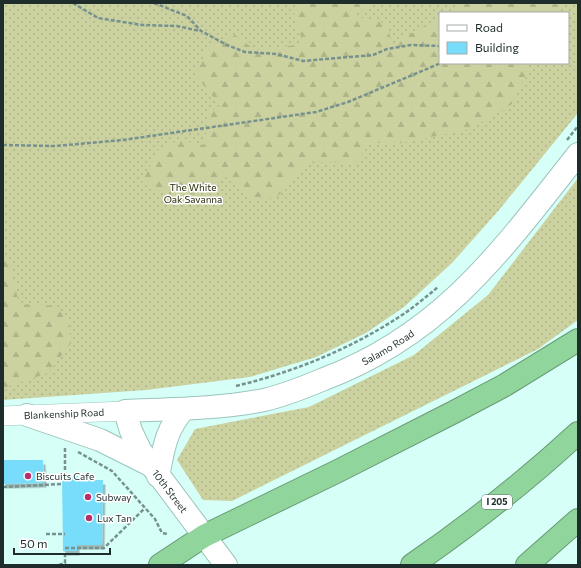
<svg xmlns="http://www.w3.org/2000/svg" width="581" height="568" viewBox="0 0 581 568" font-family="Commissioner,sans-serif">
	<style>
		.grass { fill: url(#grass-dots); fill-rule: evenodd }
		.forest { fill: url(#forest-firs) }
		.building { fill: #78ddfa; filter: url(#shadow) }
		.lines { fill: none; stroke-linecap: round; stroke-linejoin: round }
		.tertiary-casing { stroke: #9cc4bd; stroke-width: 20 }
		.secondary-casing { stroke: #9cc4bd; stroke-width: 24 }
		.motorway-casing { stroke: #689a74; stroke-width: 24 }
		.path { stroke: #77928e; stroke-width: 2.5; stroke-dasharray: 4 2; stroke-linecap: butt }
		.tertiary { stroke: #fff; stroke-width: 19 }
		.secondary { stroke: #fff; stroke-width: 22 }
		.motorway { stroke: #90d59b; stroke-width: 22 }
		.poi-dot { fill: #b82f6e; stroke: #fff; stroke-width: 1.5 }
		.labels { text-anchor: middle; stroke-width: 3; stroke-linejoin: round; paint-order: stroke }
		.shield { fill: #fff; stroke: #626c6b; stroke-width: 1 }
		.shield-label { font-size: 9px; font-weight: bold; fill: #1e2d2b }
		.park-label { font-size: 10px; fill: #292c09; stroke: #fff }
		.street-label { font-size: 10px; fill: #1e2d2b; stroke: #fff }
		.poi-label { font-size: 10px; fill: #1e2d2b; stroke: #fff; text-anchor: start }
	</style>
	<defs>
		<pattern id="grass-dots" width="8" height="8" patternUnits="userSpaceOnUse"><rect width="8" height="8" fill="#cbd2a0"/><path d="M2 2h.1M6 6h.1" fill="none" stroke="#aeb58a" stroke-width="1.8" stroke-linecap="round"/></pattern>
		<pattern id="forest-firs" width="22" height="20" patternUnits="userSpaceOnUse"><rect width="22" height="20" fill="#cbd2a0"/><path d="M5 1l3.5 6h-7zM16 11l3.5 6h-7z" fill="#aeb58a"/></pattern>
		<filter id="shadow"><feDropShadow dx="2.5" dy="4.5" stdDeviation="0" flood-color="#0004"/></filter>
	</defs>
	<rect width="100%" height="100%" fill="#d6fff8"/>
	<path class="grass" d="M3,3H578V113L499,210L452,263L404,307L366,333L316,357L250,377L146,390L3,400ZM440,13H568V63H440Z
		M578,178V320L538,349L232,501L203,500L177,460L195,429L309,407L414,355L488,295Z"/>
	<path class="forest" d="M300,3H376L352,16L388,24L391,45L440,17V63H528L529,68L512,104L470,129L401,143H370L356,163L314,162L299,172L276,198L252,199L223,175L214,191C187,196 167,198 142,183L158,150L179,140L204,145L209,114L220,105L195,75L208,48L235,35L255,50L304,44L293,16Z
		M463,3H566V4L552,13H446Z
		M3,250L10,264L19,304L57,306L68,321L71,343L48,373L3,388Z"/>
	<path class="building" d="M3,460H43L44,483L3,484Z
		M62,476H78V480H103L102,545H77V551H63Z"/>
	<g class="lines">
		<g class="tertiary-casing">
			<g id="tertiary">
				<path id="s1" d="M3,416L125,411"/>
			</g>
		</g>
		<g class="secondary-casing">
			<g id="secondary">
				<path d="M27,415L100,440L150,465"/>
				<path d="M158,476C164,448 165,431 184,409"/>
				<path id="s2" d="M226,565L140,450L131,431L125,411C172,409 219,409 264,400C285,395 305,387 324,379C443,334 502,250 578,154"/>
			</g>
		</g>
		<g class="motorway-casing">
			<path id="motorway" d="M160,565L204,536L338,471L454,412L505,385L578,340
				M412,565C470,525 526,481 578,433
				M527,565L578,520"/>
		</g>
		<path class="path" d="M73,3L98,18L142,25L177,26L200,31
			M154,3L187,16L201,31L227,45L245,52L276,54L303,61L373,55L387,49L411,45L440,46
			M567,140L578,126
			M3,145L55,146L123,140L316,112L348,102L441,63
			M236,386C294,372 350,349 399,317C413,308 426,297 438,287
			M78,452L112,471L155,519L162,533L168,534
			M65,476V446
			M3,487L62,484
			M46,534H65
			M65,548H104L145,508
			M59,565L65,563V551"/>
		<use href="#tertiary" class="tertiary"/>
		<use href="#secondary" class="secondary"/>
		<use href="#motorway" class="motorway"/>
	</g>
	<g class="poi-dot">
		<circle cx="28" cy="476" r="4"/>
		<circle cx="88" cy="497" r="4"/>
		<circle cx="89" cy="518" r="4"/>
	</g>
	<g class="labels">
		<rect class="shield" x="482" y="495" width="30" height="14" rx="3"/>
		<g class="shield-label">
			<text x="497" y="505">I 205</text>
		</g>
		<g class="park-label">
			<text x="193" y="191">The White<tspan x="193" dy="12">Oak Savanna</tspan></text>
		</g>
		<g class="street-label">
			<text dy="4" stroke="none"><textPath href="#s2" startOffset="460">Salamo Road</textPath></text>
			<text dy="4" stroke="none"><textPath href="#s1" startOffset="61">Blankenship Road</textPath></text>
			<text transform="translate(170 491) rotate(53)" y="4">10th Street</text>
		</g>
		<g class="poi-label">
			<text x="36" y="480">Biscuits Cafe</text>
			<text x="96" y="501">Subway</text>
			<text x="97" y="522">Lux Tan</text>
		</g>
	</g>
	<rect width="581" height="568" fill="none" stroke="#1e2d2b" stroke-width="8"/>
	<rect x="439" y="12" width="130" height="52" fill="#ffffff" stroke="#a5abaa"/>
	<rect x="447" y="25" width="20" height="6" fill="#ffffff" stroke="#a5abaa"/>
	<text x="475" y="32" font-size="12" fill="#1e2d2b">Road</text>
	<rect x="447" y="42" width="20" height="12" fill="#78ddfa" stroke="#a5abaa"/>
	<text x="475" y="52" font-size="12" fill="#1e2d2b">Building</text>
	<path d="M14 548v6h96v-6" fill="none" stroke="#1e2d2b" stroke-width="2"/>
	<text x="20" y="548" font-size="12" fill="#1e2d2b" stroke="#ffffff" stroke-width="3" paint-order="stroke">50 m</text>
</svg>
